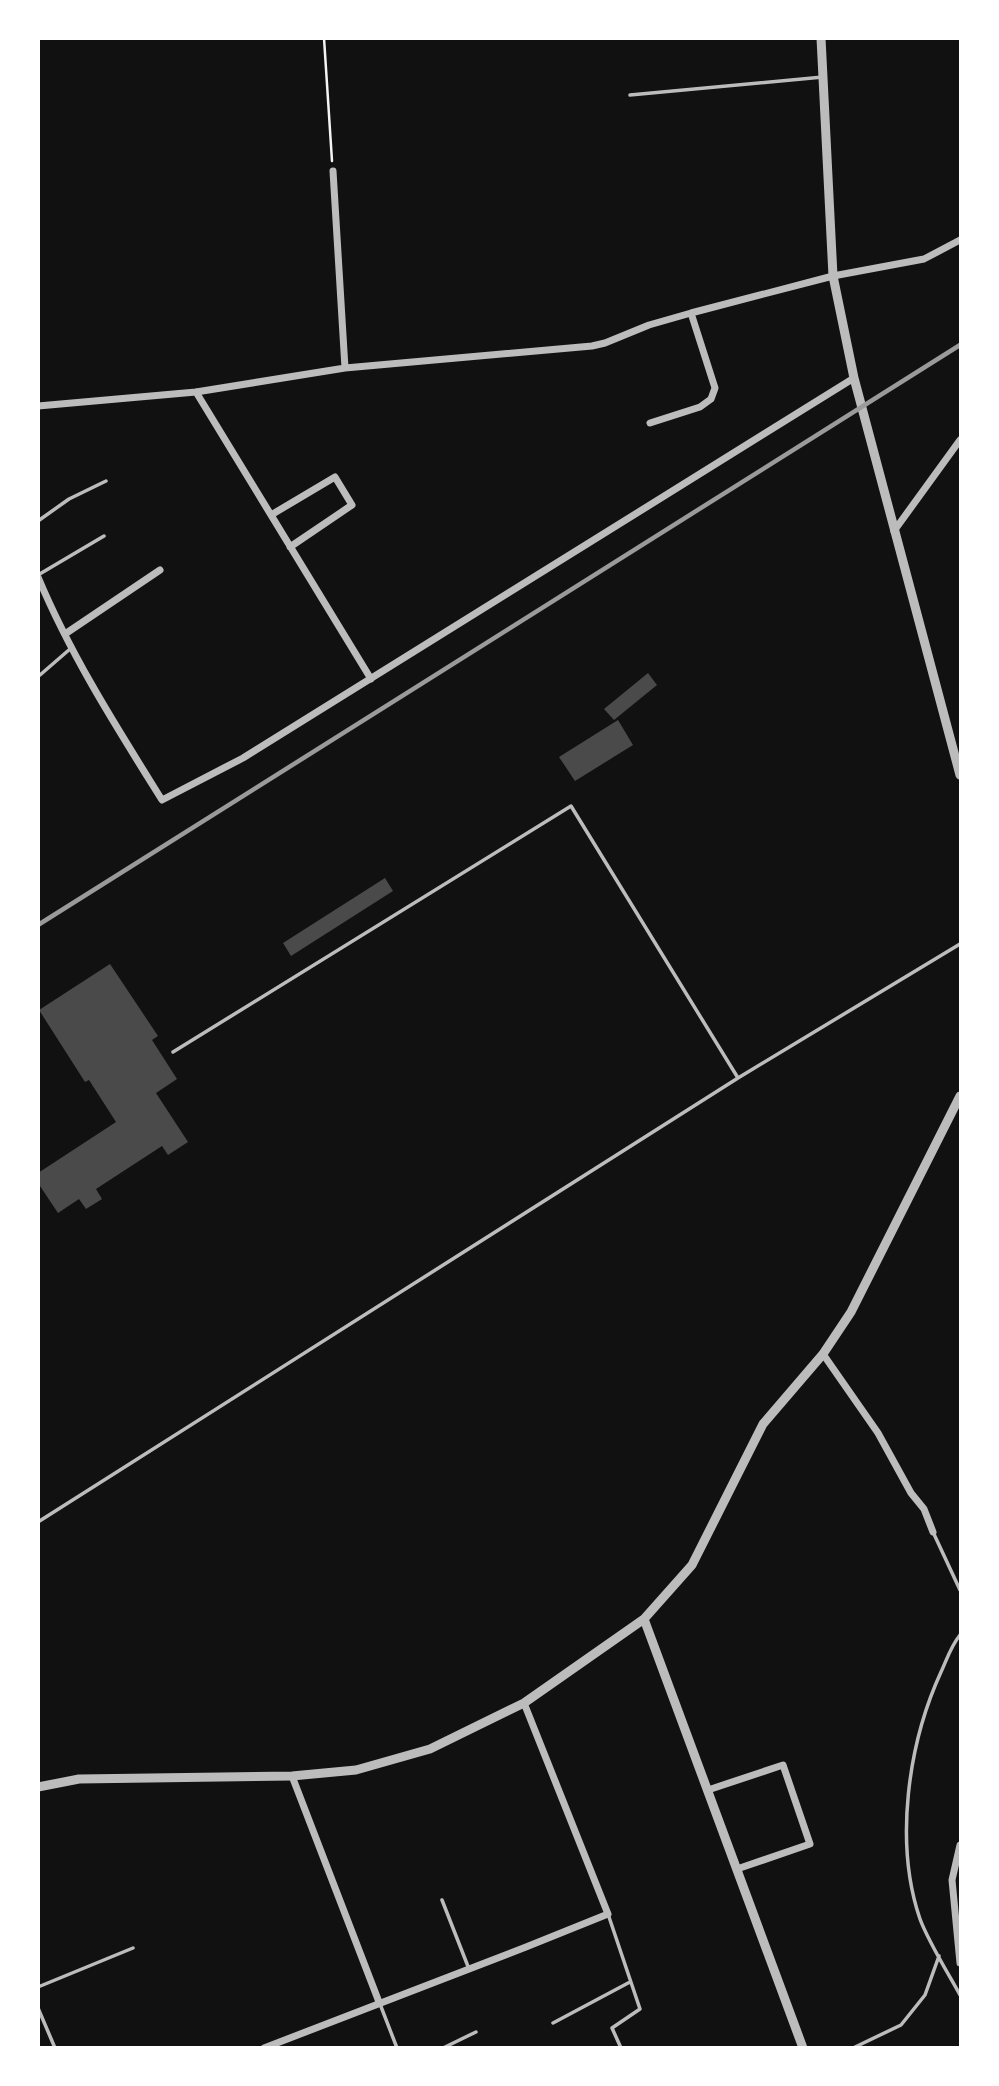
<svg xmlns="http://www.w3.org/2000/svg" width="999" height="2086" viewBox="0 0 999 2086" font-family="Signika,sans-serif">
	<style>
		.building { fill: #4a4a4a }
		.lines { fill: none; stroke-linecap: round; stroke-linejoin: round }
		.path { stroke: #f5f5f5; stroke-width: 2.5 }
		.service { stroke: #bcbcbc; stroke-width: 3.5 }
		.minor { stroke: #bcbcbc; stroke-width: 7 }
		.tertiary { stroke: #bcbcbc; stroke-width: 9 }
		.rail { stroke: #9a9a9a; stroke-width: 4.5 }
	</style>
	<rect width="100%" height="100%" fill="#111"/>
	<path class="building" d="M648,673L657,685L614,720L604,709Z
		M618,720L633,745L575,781L559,757Z
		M385,878L393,891L291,956L283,943Z
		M110,964L158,1036L152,1040L177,1079L156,1093L188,1142L168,1155L162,1146L96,1189L102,1199L86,1209L79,1199L58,1213L38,1183V1173L116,1122L89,1080L85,1082L39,1010Z"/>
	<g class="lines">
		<path class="path" d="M324,38L332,161"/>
		<path class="service" d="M630,95L823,77
			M38,521L69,499L106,481
			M38,575L104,536
			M40,675L70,649
			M173,1052L571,806L738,1078
			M38,1522L738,1078L960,944
			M933,1532L960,1590
			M960,1635C951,1646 947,1659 941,1672C908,1744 894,1843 920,1919C928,1941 948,1973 960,1995
			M442,1900L469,1969
			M608,1914L640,2009L612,2028L621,2048
			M38,1987L133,1948
			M380,2004L397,2048
			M38,2008L55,2048
			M553,2023L630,1982
			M443,2048L476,2032
			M853,2048L901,2025L925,1995L939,1956"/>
		<path class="minor" d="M333,171L345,368
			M196,392L371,679
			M38,406L196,392L345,368L592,346L605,343L649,325L691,313L833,276L924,259L960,240
			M650,423L700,407L711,399L715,388L691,313
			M271,515L335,477L352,505L290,547
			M894,531L960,440
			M38,577C71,656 117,728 162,800L243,758L854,378
			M65,634L160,570
			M823,1354L878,1433L911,1493L924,1509L933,1532
			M292,1776L379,2002
			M708,1790L783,1765L810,1844L737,1869
			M960,1845L952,1880L960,1963
			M264,2048L526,1947L608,1914L524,1703"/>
		<path class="tertiary" d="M821,38L833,276L854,378L960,775
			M644,1619L803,2048
			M38,1787L79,1779L292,1776L356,1770L430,1749L524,1703L644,1619L692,1565L763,1424L823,1354L851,1312L960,1096"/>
		<path class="rail" d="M38,925L960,345"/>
	</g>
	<rect width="999" height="2086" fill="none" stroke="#ffffff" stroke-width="80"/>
</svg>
